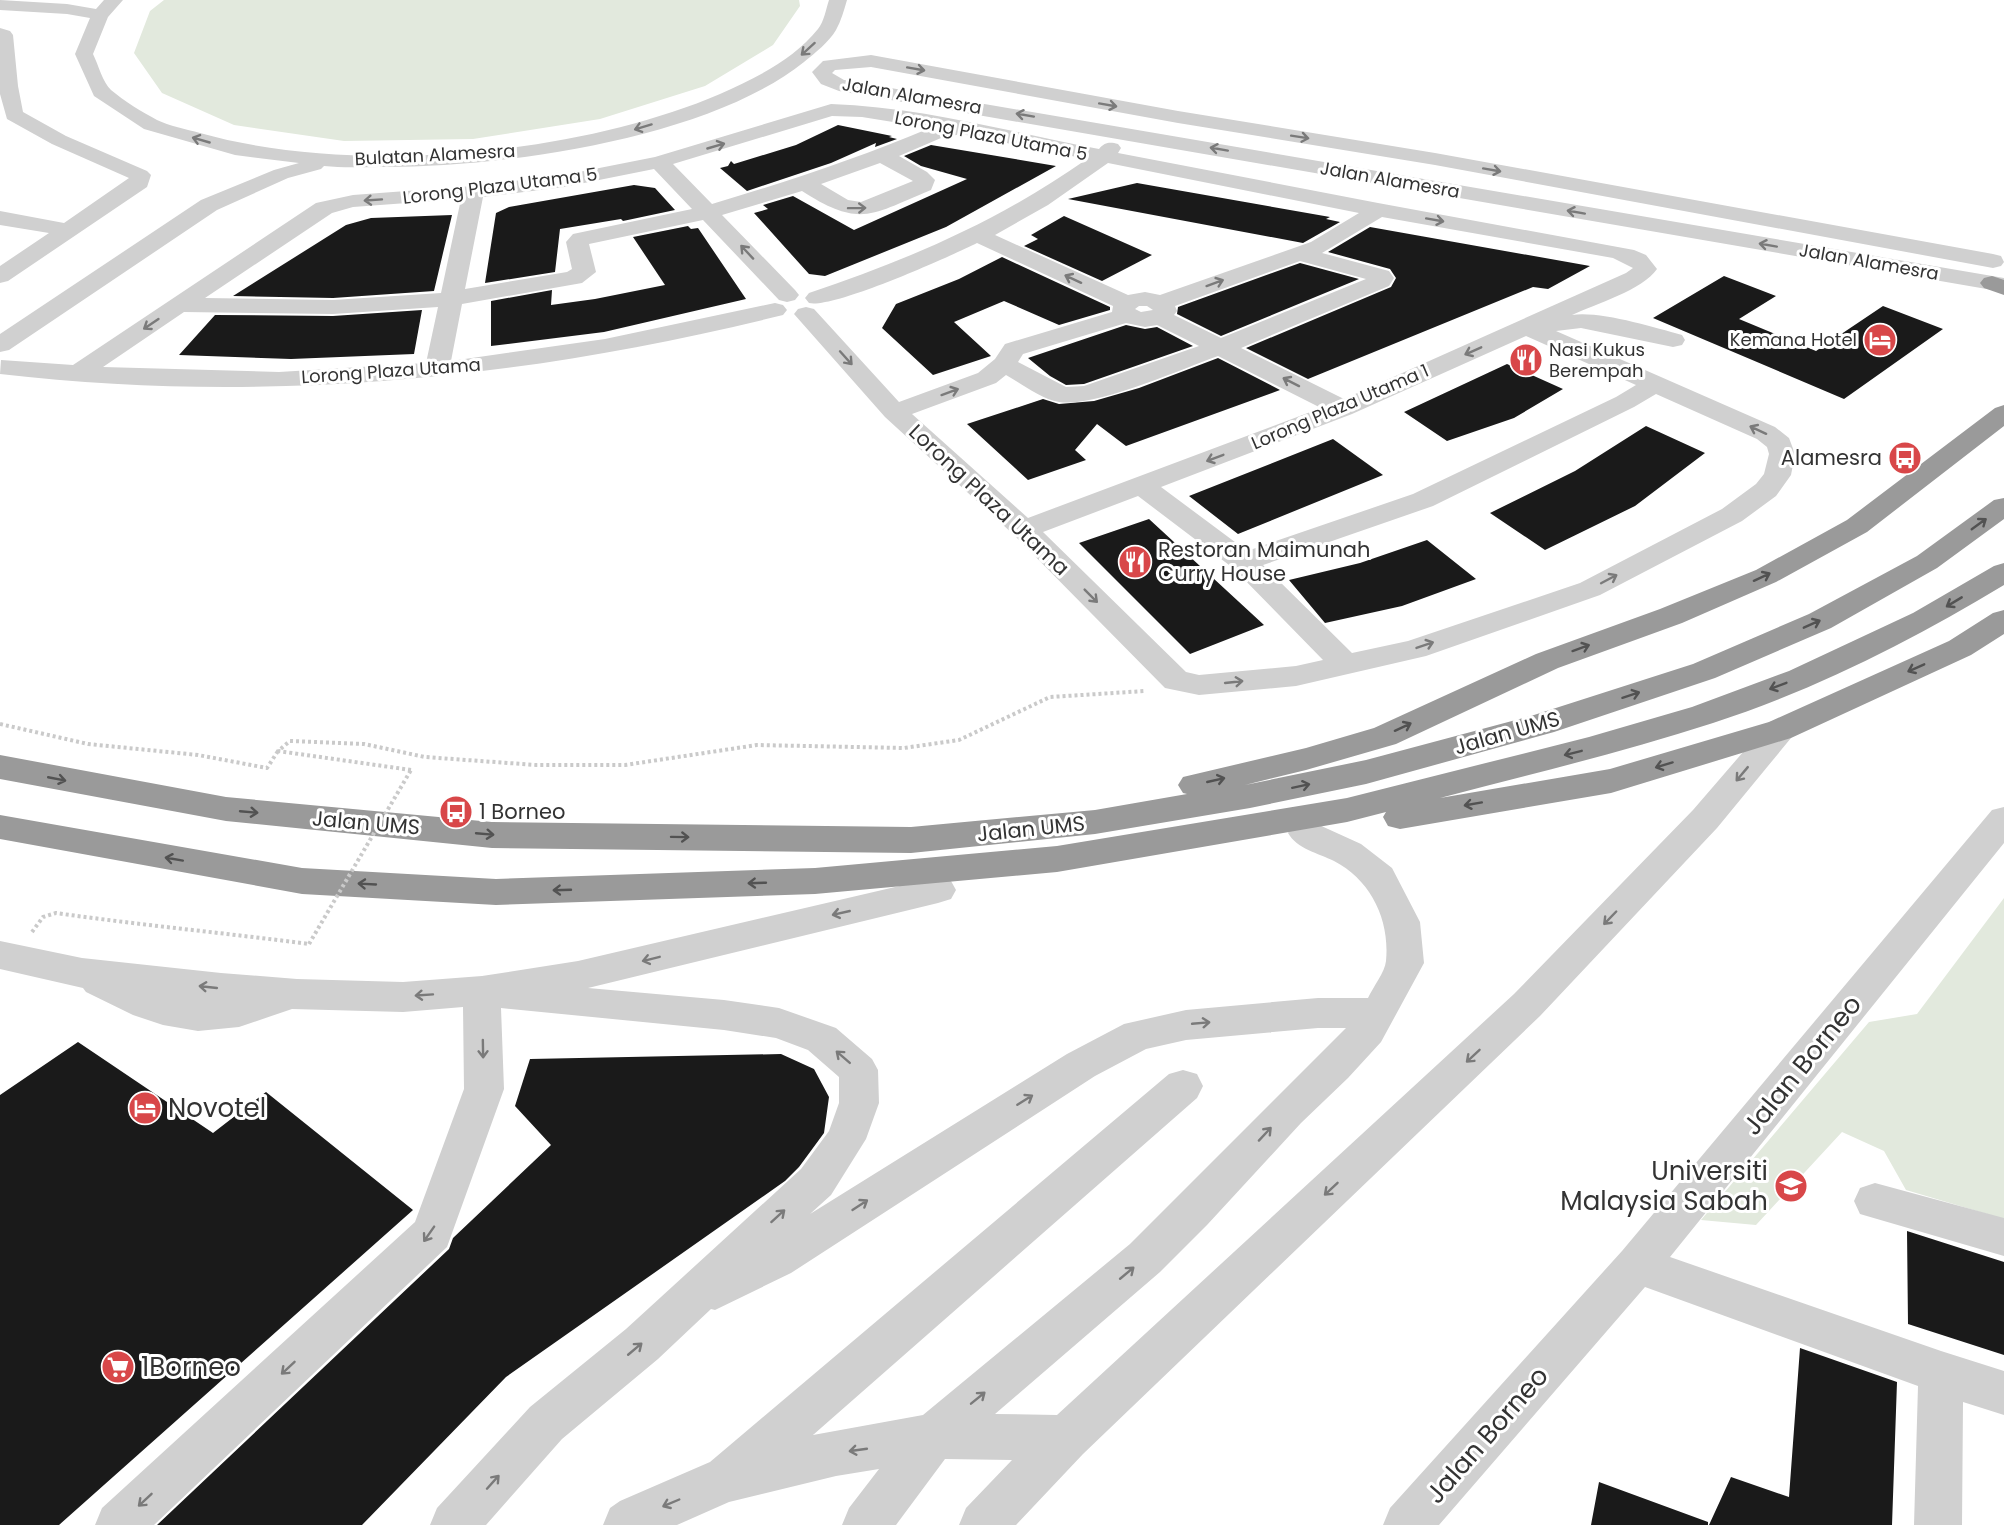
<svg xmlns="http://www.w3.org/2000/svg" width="2004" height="1525" viewBox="0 0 2004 1525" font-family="Poppins,sans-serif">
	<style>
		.green { fill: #e2e9dd }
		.building { fill: #1a1a1a }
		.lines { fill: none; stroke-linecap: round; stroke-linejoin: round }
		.path { stroke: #cacaca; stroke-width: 4; stroke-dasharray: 3 3; stroke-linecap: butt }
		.minor { fill: #d0d0d0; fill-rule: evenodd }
		.highway { fill: #9a9a9a; fill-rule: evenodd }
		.path-bridge { stroke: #cacaca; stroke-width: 4; stroke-dasharray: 3 3; stroke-linecap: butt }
		.oneway { stroke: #7a7a7a }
		.oneway2 { stroke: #525252 }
		.labels { text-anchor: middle; stroke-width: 6; stroke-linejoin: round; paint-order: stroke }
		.far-street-label { font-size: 18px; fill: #333; stroke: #fff }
		.far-poi-label { font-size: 18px; fill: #333; stroke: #fff; text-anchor: end }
		.poi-label { font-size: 21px; fill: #333; stroke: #fff; text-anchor: start }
		.street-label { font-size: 21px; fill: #333; stroke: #fff }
		.near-street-label { font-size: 26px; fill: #333; stroke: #fff }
		.near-poi-label { font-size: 26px; fill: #333; stroke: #fff; text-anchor: start }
	</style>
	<rect width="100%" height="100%" fill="#fff"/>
	<path class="green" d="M164,0H799L800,6L773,45L705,86L600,119L473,139L344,141L234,125L162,93L134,53L150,11Z
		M2004,898V1219L1906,1190L1884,1151L1842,1132L1756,1225L1701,1220L1869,1022L1917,1014Z"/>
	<path class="building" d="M838,125L892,136L889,137L897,139L875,147L876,143L831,163L747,191L720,168L728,166L731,161L734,164L796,145Z
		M931,145L1056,166L946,227L825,276L809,274L754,213L768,209L763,205L793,196L854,230L967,179L921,166L904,156Z
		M1137,183L1330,217L1326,219L1340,222L1303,243L1068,199Z
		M634,185L655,188L675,210L623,221L621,219L560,229L555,272L485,283L496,213L509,207Z
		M452,215L434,291L333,298L233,296L346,225L371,218Z
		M1064,216L1152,255L1102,281L1024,246L1038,239L1031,235Z
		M688,226L691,229L698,228L746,299L604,332L491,346V301L552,290L551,305L595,299L665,285L633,237Z
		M1370,227L1590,266L1548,289L1533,287L1308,379L1246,348L1391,287L1396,278L1390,269L1328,252Z
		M1002,257L1110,307V310L1059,325L1004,301L954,322L991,356L933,375L882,328L896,304L959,279Z
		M1300,263L1359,279L1221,336L1177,314L1178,307Z
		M1724,276L1776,296L1739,319L1816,351L1883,306L1943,329L1844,399L1653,318Z
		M422,310L414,354L291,359L179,355L215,315L333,316Z
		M1126,325L1145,329L1157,327L1193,346L1084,384L1066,385L1050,376L1028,358Z
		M1218,358L1280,390L1126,446L1097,424L1075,450L1086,460L1028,480L967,424L1043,399L1059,404L1094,401L1139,388Z
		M1507,364L1563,389L1514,418L1447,441L1404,412Z
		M1646,426L1705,453L1635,506L1545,550L1490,513L1575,471Z
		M1333,439L1383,475L1238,534L1189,496Z
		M1149,519L1264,625L1190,654L1079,543Z
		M1427,540L1476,579L1402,606L1325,623L1289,580L1360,563Z
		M78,1042L213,1133L266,1092L413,1210L59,1525H0V1095Z
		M781,1054L814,1069L829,1097L824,1133L799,1167L785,1181L506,1377L362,1525H157L449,1249L453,1238L551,1145L515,1106L530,1059Z
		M1907,1231L2004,1262V1355L1908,1324Z
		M1800,1348L1897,1382L1892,1525H1709L1731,1477L1789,1497Z
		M1599,1482L1708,1522V1525H1591Z"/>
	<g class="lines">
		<path class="path" d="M0,724L88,744L198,755L267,768L278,751
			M411,770L278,751L290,741L364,744L425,757L536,765H625L757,745L904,748L959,740L1050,697L1145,691
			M32,932L43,917L56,913C140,925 225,933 309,944"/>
		<path class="minor" d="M0,0L67,4L96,9L104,0H123L108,17L93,54C98,64 103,83 111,90C124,101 142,112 157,120C169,126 186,129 200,133C352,176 575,156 720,94C756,78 793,60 818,29C824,22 826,9 829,0H847C844,10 841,21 836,30C829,42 815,53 804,62C708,139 500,168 379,167C361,167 342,168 324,166L321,169L288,178L217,210L9,350L0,352V334L201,200L274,170L299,163L235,155L144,129L94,96L75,54L90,18L67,14L0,10Z
			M0,28L10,31L13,35L18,86L23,112L66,136L147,171L151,175L147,187L8,281L0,283V266L49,233L0,225V211L64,223L129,178L52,144L7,119L0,94Z
			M871,55L1178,111L1435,153L1993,254L2001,256L2004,262L2001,266L1993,268L1435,165L1178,123L871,67L835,70L832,73L844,80L2004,278V292L839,91L821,84L812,72L823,61Z
			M831,104C921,107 1011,132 1099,149C1105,142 1110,142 1118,144L1121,148L1118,153L1378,203L1634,250L1646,255L1657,269C1643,290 1595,304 1572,315C1601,311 1652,327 1682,335L1685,340L1682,345L1673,347L1581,328L1556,331L1775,427L1789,438L1795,454L1791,475L1776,496L1742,521L1600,595L1426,656L1296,686L1199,695L1165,688L1014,535L885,417L794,314L798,309L806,307L814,309L899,402L978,373L995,359L1005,344L1112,312L1113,306L977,243C949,257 833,309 809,303L805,298L809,293C910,259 999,221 1087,159L961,134L941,138L899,156L927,172L935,180L931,190C872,214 861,229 802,191L722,215L795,290L799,295L795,300L787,302L779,300L703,220L589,244L596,272L582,283L462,304L451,361L605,339L775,303L783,305L787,310L783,315C524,379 266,405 0,374L1,360L73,365L316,203L353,195L473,186L564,175L655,157ZM832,116L862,117L930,128C859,158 786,182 712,204L673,164ZM880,163L913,181L861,202L848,200L821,184ZM1108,163L1359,213L1311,242L1160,295L1145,292L1128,295L995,235L1048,205ZM654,169L692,209L573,234L566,242L572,269L567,272L465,289L483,197L564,187ZM461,199L441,293L333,300L205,298L332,213L353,207ZM1382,217L1613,258L1633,268L1626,273L1344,399L1241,348L1389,286L1394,278L1389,271L1322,253ZM1300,261L1366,279L1221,338L1174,315L1177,311L1175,306ZM1139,306H1147L1153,310L1141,312L1135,309ZM438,307L426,363L279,372L103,367L184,312L333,314ZM1126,323L1145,327L1157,325L1199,346L1084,386L1066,387L1018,362L1023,354ZM1526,336L1636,385L1616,397L1413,494L1247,551L1161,487L1352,414ZM1218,356L1321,408L1028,518L912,414L996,383L1006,375C1022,384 1041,399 1059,402C1095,408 1181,369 1218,356ZM1656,394L1757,439L1767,447L1769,454L1764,474L1756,484L1722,509L1580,583L1408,641L1352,653L1263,565L1433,506L1634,407ZM1138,496L1233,568L1323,660L1296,666L1199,675L1186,672L1043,532Z
			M1780,719L1791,722L1796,730L1791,738L1717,828L1540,1016L1083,1454L1016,1525H959L966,1508L1012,1460L945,1459L896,1525H842L849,1508L879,1469L836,1476L729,1502L677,1525H603L610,1508L620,1501L710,1462L1169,1074L1183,1070L1197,1074L1203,1086L1197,1098L813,1435L923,1415L1130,1244L1346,1028H1318L1186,1040L1146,1049L1095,1076L791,1273L715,1310L711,1309L658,1359L562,1439L486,1525H430L437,1508L530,1407L626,1329L801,1169L829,1131L839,1103V1077L808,1050L776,1038L724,1030L501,1008L504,1089L447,1247L154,1525H95L102,1508L415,1222L464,1089L463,1007L403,1012L292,1009L239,1027L198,1031L163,1025L133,1015L86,992L83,988L0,969V941L82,958L221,973L297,979L403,982L482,976L578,961L938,877L951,881L956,890L951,899L938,903L588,988L724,1000L779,1008L836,1028L872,1059L878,1070L879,1103L866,1139L831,1195L810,1214L1067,1054L1124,1024L1186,1010L1318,998H1368C1373,987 1385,972 1386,961C1390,920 1371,880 1334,861C1318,853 1297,849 1288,833L1293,824L1305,821L1317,824L1361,844L1392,868L1420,922L1424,963L1381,1042L1348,1078L1301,1123L1207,1225L1160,1272L995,1414L1057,1415L1514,994L1693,810L1769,722Z
			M2004,807V843L1670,1257L1941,1351L2004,1371V1415L1963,1402L1962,1525H1914L1918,1386L1645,1287L1439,1525H1383L1390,1508L1622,1251L1992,810Z
			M1875,1183L2004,1218V1256L1860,1214L1854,1201L1860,1188Z"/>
		<path class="highway" d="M1992,276L2004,280V295L1984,288L1980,283L1984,278Z
			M2004,405V426L1867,532L1776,582L1682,623L1558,668L1396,744L1306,770L1245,785L1366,760L1534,715L1693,664L1809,614L1917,556L1994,500L2004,498V519L1937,568L1831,628L1715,678L1554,732L1366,784L1250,808L1095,834L911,853L492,848L226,821L0,779V755L226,797L492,822L911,827L1095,810L1187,794L1183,793L1178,785L1183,777L1306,748L1374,728L1536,654L1660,609L1756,570L1847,520L1995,408Z
			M2004,563V585C1913,640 1815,690 1713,723C1623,752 1532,774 1440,798L1610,769L1769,722L1949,641L1993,613L2004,610V634L1971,655L1791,738L1611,793L1400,829L1388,826L1383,817L1386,812L1347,822L1057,872L815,894L496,905L302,894L0,839V815L302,868L496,879L815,868L1057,846L1347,798L1589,737L1692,707L1789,671L1913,613L1994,566Z"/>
		<path class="path-bridge" d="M309,944L411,770"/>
	</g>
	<defs><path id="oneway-shaft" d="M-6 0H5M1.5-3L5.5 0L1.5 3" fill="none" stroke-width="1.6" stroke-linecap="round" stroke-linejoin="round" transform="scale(1.5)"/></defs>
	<g class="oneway">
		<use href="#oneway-shaft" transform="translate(808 49) rotate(138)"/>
		<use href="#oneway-shaft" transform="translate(916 69) rotate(10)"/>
		<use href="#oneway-shaft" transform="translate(1108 105) rotate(10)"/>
		<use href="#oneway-shaft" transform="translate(1025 115) rotate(-170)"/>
		<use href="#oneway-shaft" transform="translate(643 127) rotate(163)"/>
		<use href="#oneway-shaft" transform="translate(1300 137) rotate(9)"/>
		<use href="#oneway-shaft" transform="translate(201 140) rotate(-164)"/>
		<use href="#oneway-shaft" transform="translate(716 146) rotate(-16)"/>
		<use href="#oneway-shaft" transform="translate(1219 149) rotate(-170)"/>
		<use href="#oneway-shaft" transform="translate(1492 170) rotate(10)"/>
		<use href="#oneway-shaft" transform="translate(373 200) rotate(176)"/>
		<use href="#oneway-shaft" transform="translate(857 208) rotate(-1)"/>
		<use href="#oneway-shaft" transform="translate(1576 212) rotate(-170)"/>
		<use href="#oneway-shaft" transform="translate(1435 220) rotate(10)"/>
		<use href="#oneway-shaft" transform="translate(1768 245) rotate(-170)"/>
		<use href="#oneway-shaft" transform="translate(747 252) rotate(-133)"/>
		<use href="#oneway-shaft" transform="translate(1073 279) rotate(-155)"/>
		<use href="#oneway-shaft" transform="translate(1215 283) rotate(-20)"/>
		<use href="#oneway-shaft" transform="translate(151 324) rotate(146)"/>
		<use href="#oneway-shaft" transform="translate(1473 351) rotate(156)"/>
		<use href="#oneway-shaft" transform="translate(846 358) rotate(48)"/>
		<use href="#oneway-shaft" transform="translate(1291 382) rotate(-153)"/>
		<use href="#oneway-shaft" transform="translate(950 392) rotate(-20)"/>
		<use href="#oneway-shaft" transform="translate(1758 430) rotate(-155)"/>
		<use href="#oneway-shaft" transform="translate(1215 458) rotate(159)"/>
		<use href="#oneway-shaft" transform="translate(1609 579) rotate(-28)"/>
		<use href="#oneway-shaft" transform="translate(1091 596) rotate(45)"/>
		<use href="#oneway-shaft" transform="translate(1425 645) rotate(-19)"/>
		<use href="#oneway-shaft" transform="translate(1234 682) rotate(-6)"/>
		<use href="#oneway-shaft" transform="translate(1742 774) rotate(130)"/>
		<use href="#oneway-shaft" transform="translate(841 913) rotate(167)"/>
		<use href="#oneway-shaft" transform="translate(1610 918) rotate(134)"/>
		<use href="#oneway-shaft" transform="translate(651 959) rotate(166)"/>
		<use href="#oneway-shaft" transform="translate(208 987) rotate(-174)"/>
		<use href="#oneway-shaft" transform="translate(424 995) rotate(176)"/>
		<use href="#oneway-shaft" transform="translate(1201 1023) rotate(-5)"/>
		<use href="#oneway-shaft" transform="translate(483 1049) rotate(89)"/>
		<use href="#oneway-shaft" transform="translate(1473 1056) rotate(137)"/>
		<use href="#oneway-shaft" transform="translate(843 1057) rotate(-139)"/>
		<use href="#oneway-shaft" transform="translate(1025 1100) rotate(-32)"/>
		<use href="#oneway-shaft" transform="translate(1265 1134) rotate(-47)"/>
		<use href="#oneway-shaft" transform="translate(1331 1189) rotate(137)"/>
		<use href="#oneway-shaft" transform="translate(860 1205) rotate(-33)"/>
		<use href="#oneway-shaft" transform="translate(778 1216) rotate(-42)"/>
		<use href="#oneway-shaft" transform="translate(429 1234) rotate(125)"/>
		<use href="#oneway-shaft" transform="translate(1127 1273) rotate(-40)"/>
		<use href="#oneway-shaft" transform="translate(635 1349) rotate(-40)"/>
		<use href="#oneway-shaft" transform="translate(288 1368) rotate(137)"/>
		<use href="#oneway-shaft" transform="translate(978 1398) rotate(-39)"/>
		<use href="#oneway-shaft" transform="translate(858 1450) rotate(172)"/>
		<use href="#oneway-shaft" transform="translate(493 1482) rotate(-48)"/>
		<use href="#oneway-shaft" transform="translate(145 1500) rotate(137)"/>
		<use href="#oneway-shaft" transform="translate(671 1503) rotate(157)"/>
	</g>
	<g class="oneway2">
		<use href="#oneway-shaft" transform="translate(1979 524) rotate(-36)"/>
		<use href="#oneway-shaft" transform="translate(1762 577) rotate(-25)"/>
		<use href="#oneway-shaft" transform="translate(1954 602) rotate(149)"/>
		<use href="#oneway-shaft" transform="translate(1812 624) rotate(-24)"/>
		<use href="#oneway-shaft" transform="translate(1581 648) rotate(-20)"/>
		<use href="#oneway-shaft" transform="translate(1916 668) rotate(156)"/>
		<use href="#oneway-shaft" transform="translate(1778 686) rotate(159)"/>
		<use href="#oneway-shaft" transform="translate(1631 695) rotate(-18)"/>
		<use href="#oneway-shaft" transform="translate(1403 727) rotate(-25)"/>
		<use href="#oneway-shaft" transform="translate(1573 753) rotate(166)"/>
		<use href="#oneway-shaft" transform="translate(1664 765) rotate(163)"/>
		<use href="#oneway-shaft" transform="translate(57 779) rotate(11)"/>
		<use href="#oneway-shaft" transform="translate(1216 780) rotate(-13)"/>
		<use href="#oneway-shaft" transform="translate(1301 786) rotate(-12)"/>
		<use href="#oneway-shaft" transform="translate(1473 804) rotate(170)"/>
		<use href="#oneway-shaft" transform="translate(249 812) rotate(5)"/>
		<use href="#oneway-shaft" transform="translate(485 834) rotate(5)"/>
		<use href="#oneway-shaft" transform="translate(680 837) rotate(1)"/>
		<use href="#oneway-shaft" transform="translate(174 859) rotate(-170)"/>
		<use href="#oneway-shaft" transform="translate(757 883) rotate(178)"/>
		<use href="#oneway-shaft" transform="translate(367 884) rotate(-177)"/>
		<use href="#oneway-shaft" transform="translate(562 890) rotate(178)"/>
	</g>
	<defs>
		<g id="hotel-disc" transform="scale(1.725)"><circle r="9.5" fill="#d84749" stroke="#fff"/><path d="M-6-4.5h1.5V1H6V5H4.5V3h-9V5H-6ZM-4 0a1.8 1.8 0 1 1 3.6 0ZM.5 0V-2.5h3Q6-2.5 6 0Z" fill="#fff"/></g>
		<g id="restaurant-disc" transform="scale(1.725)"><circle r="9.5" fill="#d84749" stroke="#fff"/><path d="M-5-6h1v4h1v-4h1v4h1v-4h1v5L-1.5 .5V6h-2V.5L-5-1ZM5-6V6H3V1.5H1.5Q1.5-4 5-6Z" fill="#fff"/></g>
		<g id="bus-disc" transform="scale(1.725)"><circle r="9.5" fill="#d84749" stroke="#fff"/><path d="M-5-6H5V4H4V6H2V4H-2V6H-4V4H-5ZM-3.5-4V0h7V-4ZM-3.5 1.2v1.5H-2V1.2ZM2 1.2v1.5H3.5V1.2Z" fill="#fff"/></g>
		<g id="university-disc" transform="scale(1.725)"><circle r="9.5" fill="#d84749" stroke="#fff"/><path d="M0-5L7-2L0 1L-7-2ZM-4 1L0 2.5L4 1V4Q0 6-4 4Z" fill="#fff"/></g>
		<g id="supermarket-disc" transform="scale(1.725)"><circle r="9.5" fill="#d84749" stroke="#fff"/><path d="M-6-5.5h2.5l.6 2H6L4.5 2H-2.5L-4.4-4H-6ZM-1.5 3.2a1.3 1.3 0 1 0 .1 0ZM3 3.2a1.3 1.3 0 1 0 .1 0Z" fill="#fff"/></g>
	</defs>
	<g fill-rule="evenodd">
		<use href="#hotel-disc" x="1880" y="340"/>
		<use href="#restaurant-disc" x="1526" y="360"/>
		<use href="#bus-disc" x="1905" y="458"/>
		<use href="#restaurant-disc" x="1135" y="562"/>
		<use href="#bus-disc" x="456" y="812"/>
		<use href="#hotel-disc" x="145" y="1108"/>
		<use href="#university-disc" x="1791" y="1186"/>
		<use href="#supermarket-disc" x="118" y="1367"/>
	</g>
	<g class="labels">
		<g class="far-street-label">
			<text transform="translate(912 96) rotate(10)" y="6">Jalan Alamesra</text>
			<text transform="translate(991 136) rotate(11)" y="6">Lorong Plaza Utama 5</text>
			<text transform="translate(435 155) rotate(-3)" y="6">Bulatan Alamesra</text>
			<text transform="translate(1390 180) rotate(10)" y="6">Jalan Alamesra</text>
			<text transform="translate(500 186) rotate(-7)" y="6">Lorong Plaza Utama 5</text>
			<text transform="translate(1869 262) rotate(10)" y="6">Jalan Alamesra</text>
			<text transform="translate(391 371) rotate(-4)" y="6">Lorong Plaza Utama</text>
			<text transform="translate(1340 407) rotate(-23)" y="6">Lorong Plaza Utama 1</text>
		</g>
		<g class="far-poi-label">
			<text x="1857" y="346">Kemana Hotel</text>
			<text x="1549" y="356" text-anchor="start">Nasi Kukus<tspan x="1549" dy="21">Berempah</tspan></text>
		</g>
		<g class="poi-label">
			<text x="1882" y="465" text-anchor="end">Alamesra</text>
			<text x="1158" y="557">Restoran Maimunah<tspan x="1158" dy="24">Curry House</tspan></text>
			<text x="479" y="819">1 Borneo</text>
		</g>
		<g class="street-label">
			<text transform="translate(989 500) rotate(43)" y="7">Lorong Plaza Utama</text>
			<text transform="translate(1507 733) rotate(-16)" y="7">Jalan UMS</text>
			<text transform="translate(366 823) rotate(5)" y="7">Jalan UMS</text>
			<text transform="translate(1031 829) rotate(-6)" y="7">Jalan UMS</text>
		</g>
		<g class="near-street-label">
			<text transform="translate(1802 1065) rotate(-51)" y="9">Jalan Borneo</text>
			<text transform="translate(1487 1435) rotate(-49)" y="9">Jalan Borneo</text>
		</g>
		<g class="near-poi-label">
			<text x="168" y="1117">Novotel</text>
			<text x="1768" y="1180" text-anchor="end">Universiti<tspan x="1768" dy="30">Malaysia Sabah</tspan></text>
			<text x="141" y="1376">1Borneo</text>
		</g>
	</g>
</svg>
